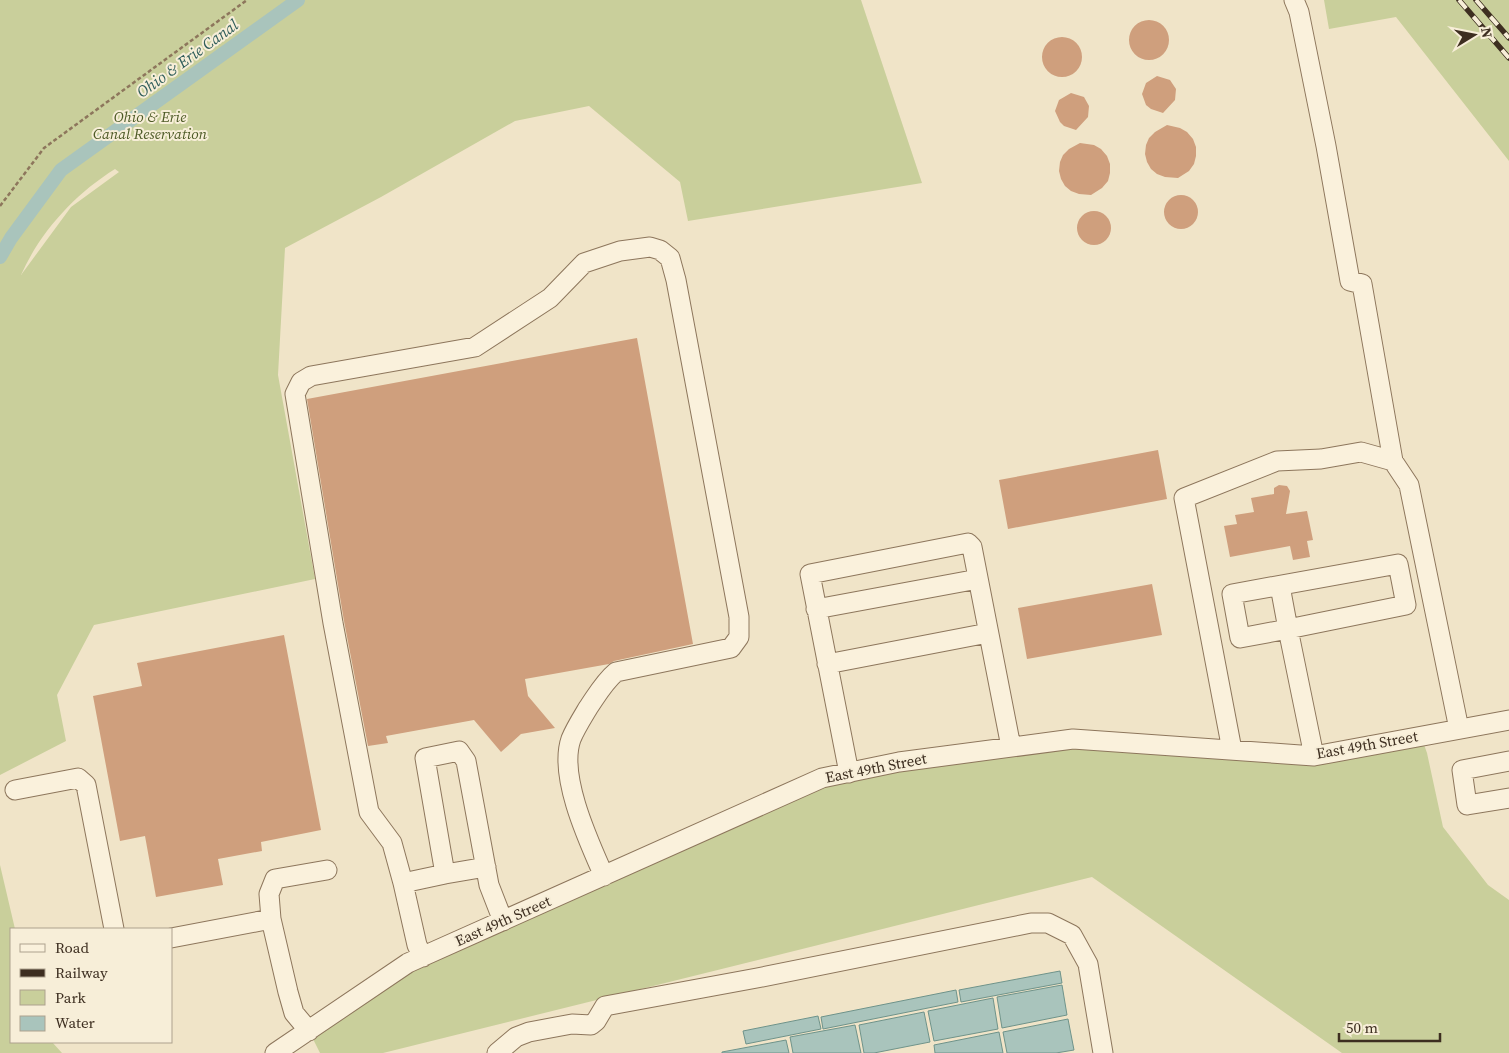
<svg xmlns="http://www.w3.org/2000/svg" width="1509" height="1053" viewBox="0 0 1509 1053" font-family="'Source Serif 4',serif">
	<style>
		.green { fill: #c9cf9b; fill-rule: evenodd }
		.water { fill: #a9c4bc; stroke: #6f938a }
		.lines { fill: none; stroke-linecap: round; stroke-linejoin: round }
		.canal { stroke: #a9c4bc; stroke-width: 14 }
		.building { fill: #cf9f7d }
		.minor-casing { stroke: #8d765c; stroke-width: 21 }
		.path { stroke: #8d765c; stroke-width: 2.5; stroke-dasharray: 4 2.5; stroke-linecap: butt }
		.minor { stroke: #faf1dc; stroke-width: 19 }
		.rail-casing { stroke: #3d2e20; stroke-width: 5.5 }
		.rail { stroke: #f7eed8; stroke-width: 4; stroke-dasharray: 11; stroke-linecap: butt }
		.labels { text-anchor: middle; stroke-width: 4; stroke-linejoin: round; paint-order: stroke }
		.park-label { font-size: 15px; font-style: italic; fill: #4d5a26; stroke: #f7eed8 }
		.street-label { font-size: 15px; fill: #3d2e20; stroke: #f7eed8 }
		.water-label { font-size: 16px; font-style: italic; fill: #2f5d5a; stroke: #f7eed8 }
	</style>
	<rect width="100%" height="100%" fill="#f0e4c8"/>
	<path class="green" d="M0,0H861L922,183L688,221L680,182L589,106L515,121L381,197L285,248L278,375L315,579L94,625L57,695L66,741L0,775ZM115,169L119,172L71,207L21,275C40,232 75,194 115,169Z
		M1324,0H1509V161L1396,17L1329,29Z
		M1421,736L1427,753L1443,827L1488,885L1509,900V1053H1342L1092,877L383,1053H320L309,1031L408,963L822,778L1073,739L1314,756Z
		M0,865L15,929H11V1042H52L62,1053H0Z"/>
	<path class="water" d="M1060,971L1062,983L961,1002L959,990Z
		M1062,985L1067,1015L1002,1028L997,997Z
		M956,990L958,1002L823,1029L821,1017Z
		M993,998L998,1029L934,1041L928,1011Z
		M924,1012L930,1042L874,1053H864L859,1025Z
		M818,1016L821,1029L746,1044L743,1031Z
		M1068,1019L1074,1050L1056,1053H1007L1003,1032Z
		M855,1025L861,1053H793L790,1037Z
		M999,1032L1003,1053H935L934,1045Z
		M786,1040L789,1053H722V1052Z"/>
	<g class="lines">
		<path class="canal" d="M0,257L11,238L61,170L298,0"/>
	</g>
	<path class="building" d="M1129 40a20 20 0 1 1 40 0a20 20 0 1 1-40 0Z
		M1042 57a20 20 0 1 1 40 0a20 20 0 1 1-40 0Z
		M1157,76L1170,80L1176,89L1175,100L1163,113L1151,109L1146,105L1142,94L1146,83Z
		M1071,93L1084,97L1089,106L1088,117L1076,130L1064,126L1060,122L1055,111L1059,100Z
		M1167,125L1180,128L1187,132L1193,139L1196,147V156L1194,164L1189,171L1178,178L1165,177L1157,174L1151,169L1147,162L1145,154L1146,145L1149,138L1155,132Z
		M1080,143L1094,145L1101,149L1107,156L1110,164V173L1108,181L1102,188L1091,195L1079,194L1071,191L1065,186L1061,179L1059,171L1060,162L1063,155L1069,149Z
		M1164 212a17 17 0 1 1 34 0a17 17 0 1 1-34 0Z
		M1077 228a17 17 0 1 1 34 0a17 17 0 1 1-34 0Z
		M637,338L693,644L614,661L609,664L525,679L528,696L555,728L521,734L501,752L474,720L386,736L388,743L368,746L344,621L307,399Z
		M1158,450L1167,499L1008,529L999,480Z
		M1279,485L1287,486L1290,491L1286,514L1307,511L1313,540L1307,541L1310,557L1293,560L1290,546L1230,557L1224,526L1237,524L1235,515L1254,512L1251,498L1274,494V488Z
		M1152,584L1162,635L1027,659L1018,608Z
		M284,635L321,830L261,842L262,851L218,859L223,885L156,897L145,836L120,841L93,696L142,686L137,663Z"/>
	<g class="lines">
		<g class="minor-casing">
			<path id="minor" d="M1294,0L1299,12L1326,146L1350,281L1362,284L1393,461
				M1280,586L1288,629L1240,638L1232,594L1398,564L1406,605L1288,629L1314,756
				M816,609L978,579
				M827,664L988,633
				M1232,750L1184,498L1277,461L1321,459L1361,452L1393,461L1409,485L1459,729
				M1509,761L1462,770L1467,805L1509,798
				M849,773L810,574L968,543L972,547L1011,747
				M15,790L78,778L86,785L114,929
				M486,867L445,874L425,758L459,751L466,761L489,885L503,921
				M403,883L392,843L369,812L333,623L295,394L301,382L311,376L475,347L550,298L584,263L620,251L650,247L660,250L670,258L676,280L739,617V637L731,648L616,672C604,682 597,695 588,708C582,718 575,729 571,739C558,776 589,842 604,876
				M271,919L269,894L275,879L327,870
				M171,938L271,919L288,992L294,1013L309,1031
				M423,957L417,945L403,883L445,874
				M275,1053L408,963L822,778L899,762L1073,739L1314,756L1509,720
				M497,1053L516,1037L529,1032L572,1024L591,1025L596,1021L605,1006L757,978L1031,923H1048L1072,935L1088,964L1103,1053"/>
		</g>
		<path class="path" d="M0,206L44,148L247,0"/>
		<use href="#minor" class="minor"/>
		<g class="rail-casing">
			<path id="rail" d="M1459,0L1509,58
				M1476,0L1509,38"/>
		</g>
		<use href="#rail" class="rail"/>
	</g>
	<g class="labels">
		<g class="park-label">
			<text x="150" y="122">Ohio &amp; Erie<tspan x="150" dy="17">Canal Reservation</tspan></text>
		</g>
		<g class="street-label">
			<text transform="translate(1367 745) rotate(-10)" y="5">East 49th Street</text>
			<text transform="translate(876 768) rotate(-11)" y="5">East 49th Street</text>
			<text transform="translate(503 921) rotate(-24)" y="5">East 49th Street</text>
		</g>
		<g class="water-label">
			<text transform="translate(187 58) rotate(-36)" y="6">Ohio &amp; Erie Canal</text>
		</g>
	</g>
	<rect x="10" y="928" width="162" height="115" fill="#f7eed8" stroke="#ada18e"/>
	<rect x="20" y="944" width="25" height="8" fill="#faf1dc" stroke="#ada18e"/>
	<text x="55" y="953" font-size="15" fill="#3d2e20">Road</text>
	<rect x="20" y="969" width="25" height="8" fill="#3d2e20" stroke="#ada18e"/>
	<text x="55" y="978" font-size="15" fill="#3d2e20">Railway</text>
	<rect x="20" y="990" width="25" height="15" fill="#c9cf9b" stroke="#ada18e"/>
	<text x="55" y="1003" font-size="15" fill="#3d2e20">Park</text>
	<rect x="20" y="1016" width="25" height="15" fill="#a9c4bc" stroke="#ada18e"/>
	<text x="55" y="1028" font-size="15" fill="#3d2e20">Water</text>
	<g transform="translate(1474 35) rotate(80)" stroke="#f7eed8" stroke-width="4" paint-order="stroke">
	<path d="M0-4L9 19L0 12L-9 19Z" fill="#3d2e20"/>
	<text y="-8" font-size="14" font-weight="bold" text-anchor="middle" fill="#3d2e20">N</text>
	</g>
	<path d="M1339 1033v8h101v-8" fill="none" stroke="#3d2e20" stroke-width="2.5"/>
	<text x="1346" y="1033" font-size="15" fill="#3d2e20" stroke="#f7eed8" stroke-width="4" paint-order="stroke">50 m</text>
</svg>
